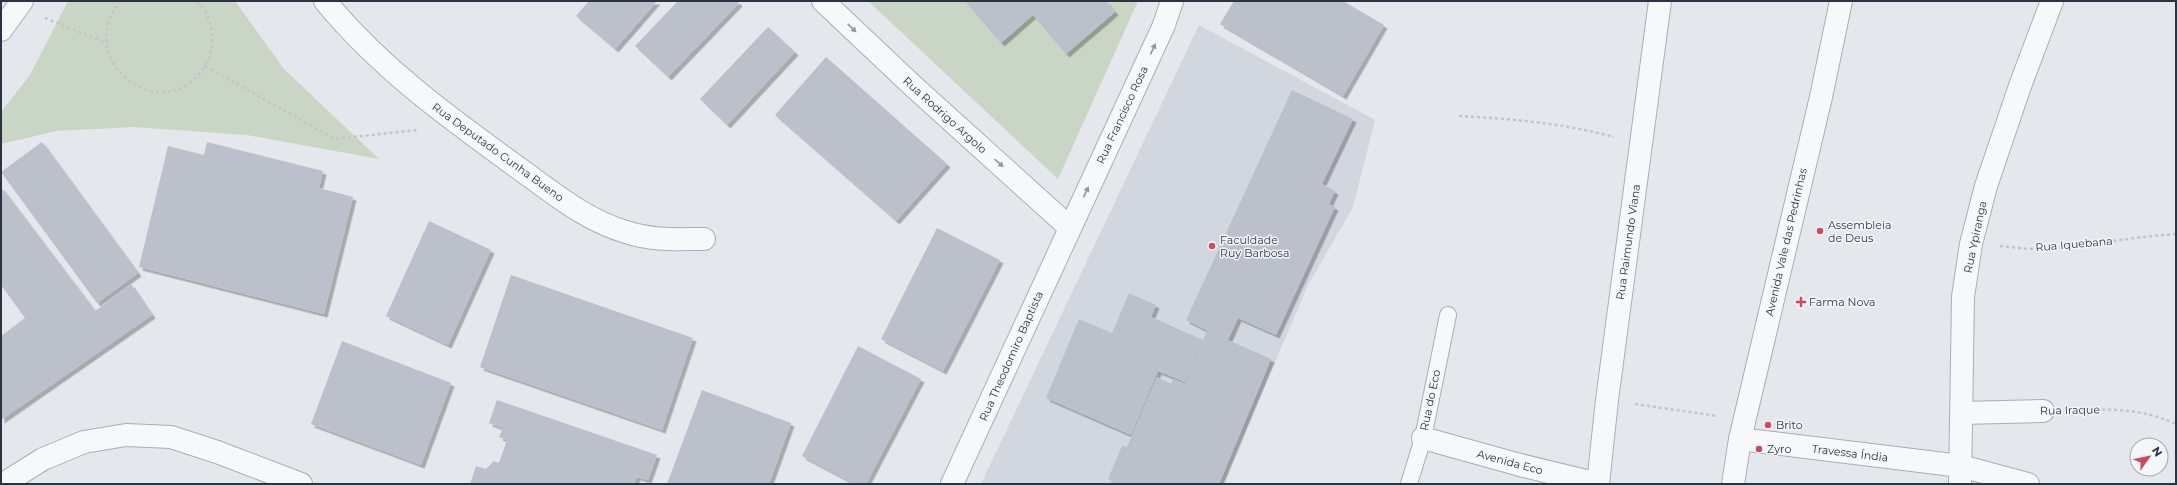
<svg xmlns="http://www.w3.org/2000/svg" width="2177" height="485" viewBox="0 0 2177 485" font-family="Montserrat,sans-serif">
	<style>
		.built { fill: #d2d6de }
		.green { fill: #c9d6c5 }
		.building { fill: #bbc0ca; filter: url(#shadow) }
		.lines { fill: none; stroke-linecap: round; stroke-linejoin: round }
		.service-casing { stroke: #a9aeb7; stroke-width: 18 }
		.minor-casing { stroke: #a9aeb7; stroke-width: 24 }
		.tertiary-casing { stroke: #a9aeb7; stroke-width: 24 }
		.path { stroke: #c2c5cb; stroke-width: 2.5; stroke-dasharray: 3 3; stroke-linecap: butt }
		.service { stroke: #f7f8fa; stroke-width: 16 }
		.minor { stroke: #f7f8fa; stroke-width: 22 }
		.tertiary { stroke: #f7f8fa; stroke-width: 22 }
		.oneway { fill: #9196a0 }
		.poi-dot { fill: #d1495b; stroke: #f4f6f9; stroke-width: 1.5 }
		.labels { text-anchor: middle; stroke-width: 3; stroke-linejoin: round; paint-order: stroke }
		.street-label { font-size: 11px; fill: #2b3445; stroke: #f4f6f9 }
		.poi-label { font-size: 11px; fill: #2b3445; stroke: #f4f6f9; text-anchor: start }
	</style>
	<defs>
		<filter id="shadow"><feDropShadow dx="3.5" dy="3.5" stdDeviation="0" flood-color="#0004"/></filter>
	</defs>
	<rect width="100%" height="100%" fill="#e4e7ec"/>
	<path class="built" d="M1199,25L1375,120L1353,207L1308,285L1223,484H981Z"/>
	<path class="green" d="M68,1H235L284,69L379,159L247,135L133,127L56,131L1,144V112L30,75Z
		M868,1H1138L1058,179Z"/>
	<path class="building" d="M589,1H657L615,49L576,16Z
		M678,1H738L739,3L668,77L635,46Z
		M965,1H1106L1115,12L1066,54L1033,15L1001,43Z
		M1234,1H1343L1384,25L1343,96L1220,24Z
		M768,27L795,52L727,125L700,99Z
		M826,57L947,164L896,221L775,115Z
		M1292,90L1353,119L1322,184L1335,191L1329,204L1335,207L1276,335L1238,318L1228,340L1271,359L1219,484H1111L1112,481L1108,479L1122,446L1127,447L1157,377L1171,384L1173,379L1185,384L1207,331L1224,339L1186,320Z
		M42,142L138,273L97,303L1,172Z
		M207,142L323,171L319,188L353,197L324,314L139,267L168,146L204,155Z
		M1,187L95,311L131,284L152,315L1,420V336L25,318L1,285Z
		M429,221L491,250L448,345L386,316Z
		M937,228L1000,260L943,371L881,339Z
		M511,275L693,338L662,430L480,367Z
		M1129,293L1156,305L1151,317L1203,340L1185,382L1158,371L1131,435L1046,398L1079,319L1112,333Z
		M342,341L451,383L421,465L311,424Z
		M858,346L921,379L866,484H855L802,456Z
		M702,390L791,423L769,484H667Z
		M497,400L657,455L648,480L637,477L634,484H470L476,466L486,469L494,461L499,463L507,440L499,437L503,428L489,423Z"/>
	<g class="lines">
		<g class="service-casing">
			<path id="service" d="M1409,484L1423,438L1448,315"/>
		</g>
		<g class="minor-casing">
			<path id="minor" d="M325,1C380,68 448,117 517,167C552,192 585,220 626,232C654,241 675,239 704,239
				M823,1L913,86L1069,227
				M1,30L22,1
				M1961,413L2043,411
				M1423,438L1520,465L1598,484
				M1740,439L1961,466L2028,484
				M3,484L43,459L84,442L126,435L171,437L217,452L301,484
				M952,484L1164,25L1172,1
				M1598,484L1607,400L1660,1
				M1960,484L1963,297L1971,244L1986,186L2020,86L2052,1"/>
		</g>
		<g class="tertiary-casing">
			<path id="tertiary" d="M1733,484L1740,439L1821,97L1841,1"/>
		</g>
		<path class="path" d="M121,1C72,57 157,127 200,73C206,65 211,56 212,46C213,30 210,13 197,1
			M45,18L106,43
			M205,66L335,139L417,130
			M1459,116C1512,119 1563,123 1614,137
			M2000,246C2012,247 2024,249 2036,249C2083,247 2129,237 2176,234
			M1635,404L1717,416
			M2072,410C2109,409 2141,408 2176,424"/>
		<use href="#service" class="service"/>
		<use href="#minor" class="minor"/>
		<use href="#tertiary" class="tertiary"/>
	</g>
	<defs><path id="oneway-solid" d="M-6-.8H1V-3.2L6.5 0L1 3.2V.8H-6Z"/></defs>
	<g class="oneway">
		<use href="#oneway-solid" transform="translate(852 28) rotate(44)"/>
		<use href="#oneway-solid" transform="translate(1153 49) rotate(-65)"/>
		<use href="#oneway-solid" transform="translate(999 163) rotate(42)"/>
		<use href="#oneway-solid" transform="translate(1086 192) rotate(-65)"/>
	</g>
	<g class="poi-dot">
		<circle cx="1820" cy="231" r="4"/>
		<circle cx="1212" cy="246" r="4"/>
		<path d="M1799 296h4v4h4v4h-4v4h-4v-4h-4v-4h4z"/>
		<circle cx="1768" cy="425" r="4"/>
		<circle cx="1759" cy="449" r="4"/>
	</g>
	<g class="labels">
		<g class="street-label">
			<text transform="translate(945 115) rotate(42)" y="4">Rua Rodrigo Argolo</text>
			<text transform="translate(1122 115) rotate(-65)" y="4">Rua Francisco Rosa</text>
			<text transform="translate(498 152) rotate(36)" y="4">Rua Deputado Cunha Bueno</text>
			<text transform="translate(1975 237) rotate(-78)" y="4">Rua Ypiranga</text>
			<text transform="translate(1628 242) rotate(-82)" y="4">Rua Raimundo Viana</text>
			<text transform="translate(1786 242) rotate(-77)" y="4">Avenida Vale das Pedrinhas</text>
			<text transform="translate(2074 244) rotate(-5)" y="4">Rua Iquebana</text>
			<text transform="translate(1011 356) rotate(-66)" y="4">Rua Theodomiro Baptista</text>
			<text transform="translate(1430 400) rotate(-78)" y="4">Rua do Eco</text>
			<text transform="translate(2070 410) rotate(-1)" y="4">Rua Iraque</text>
			<text transform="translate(1850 453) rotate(7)" y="4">Travessa Índia</text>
			<text transform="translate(1510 462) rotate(15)" y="4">Avenida Eco</text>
		</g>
		<g class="poi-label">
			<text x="1828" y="229">Assembleia<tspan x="1828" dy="13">de Deus</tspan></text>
			<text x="1220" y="244">Faculdade<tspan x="1220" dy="13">Ruy Barbosa</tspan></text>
			<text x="1809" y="306">Farma Nova</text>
			<text x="1776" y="429">Brito</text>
			<text x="1767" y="453">Zyro</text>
		</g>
	</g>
	<rect width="2177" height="485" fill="none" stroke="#2b3445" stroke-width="4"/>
	<g transform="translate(2149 457) rotate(57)"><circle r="19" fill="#f4f6f9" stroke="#a4a8b1"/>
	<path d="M0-3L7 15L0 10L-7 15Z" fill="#d1495b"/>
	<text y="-6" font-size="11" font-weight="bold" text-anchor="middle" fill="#2b3445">N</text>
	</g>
</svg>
